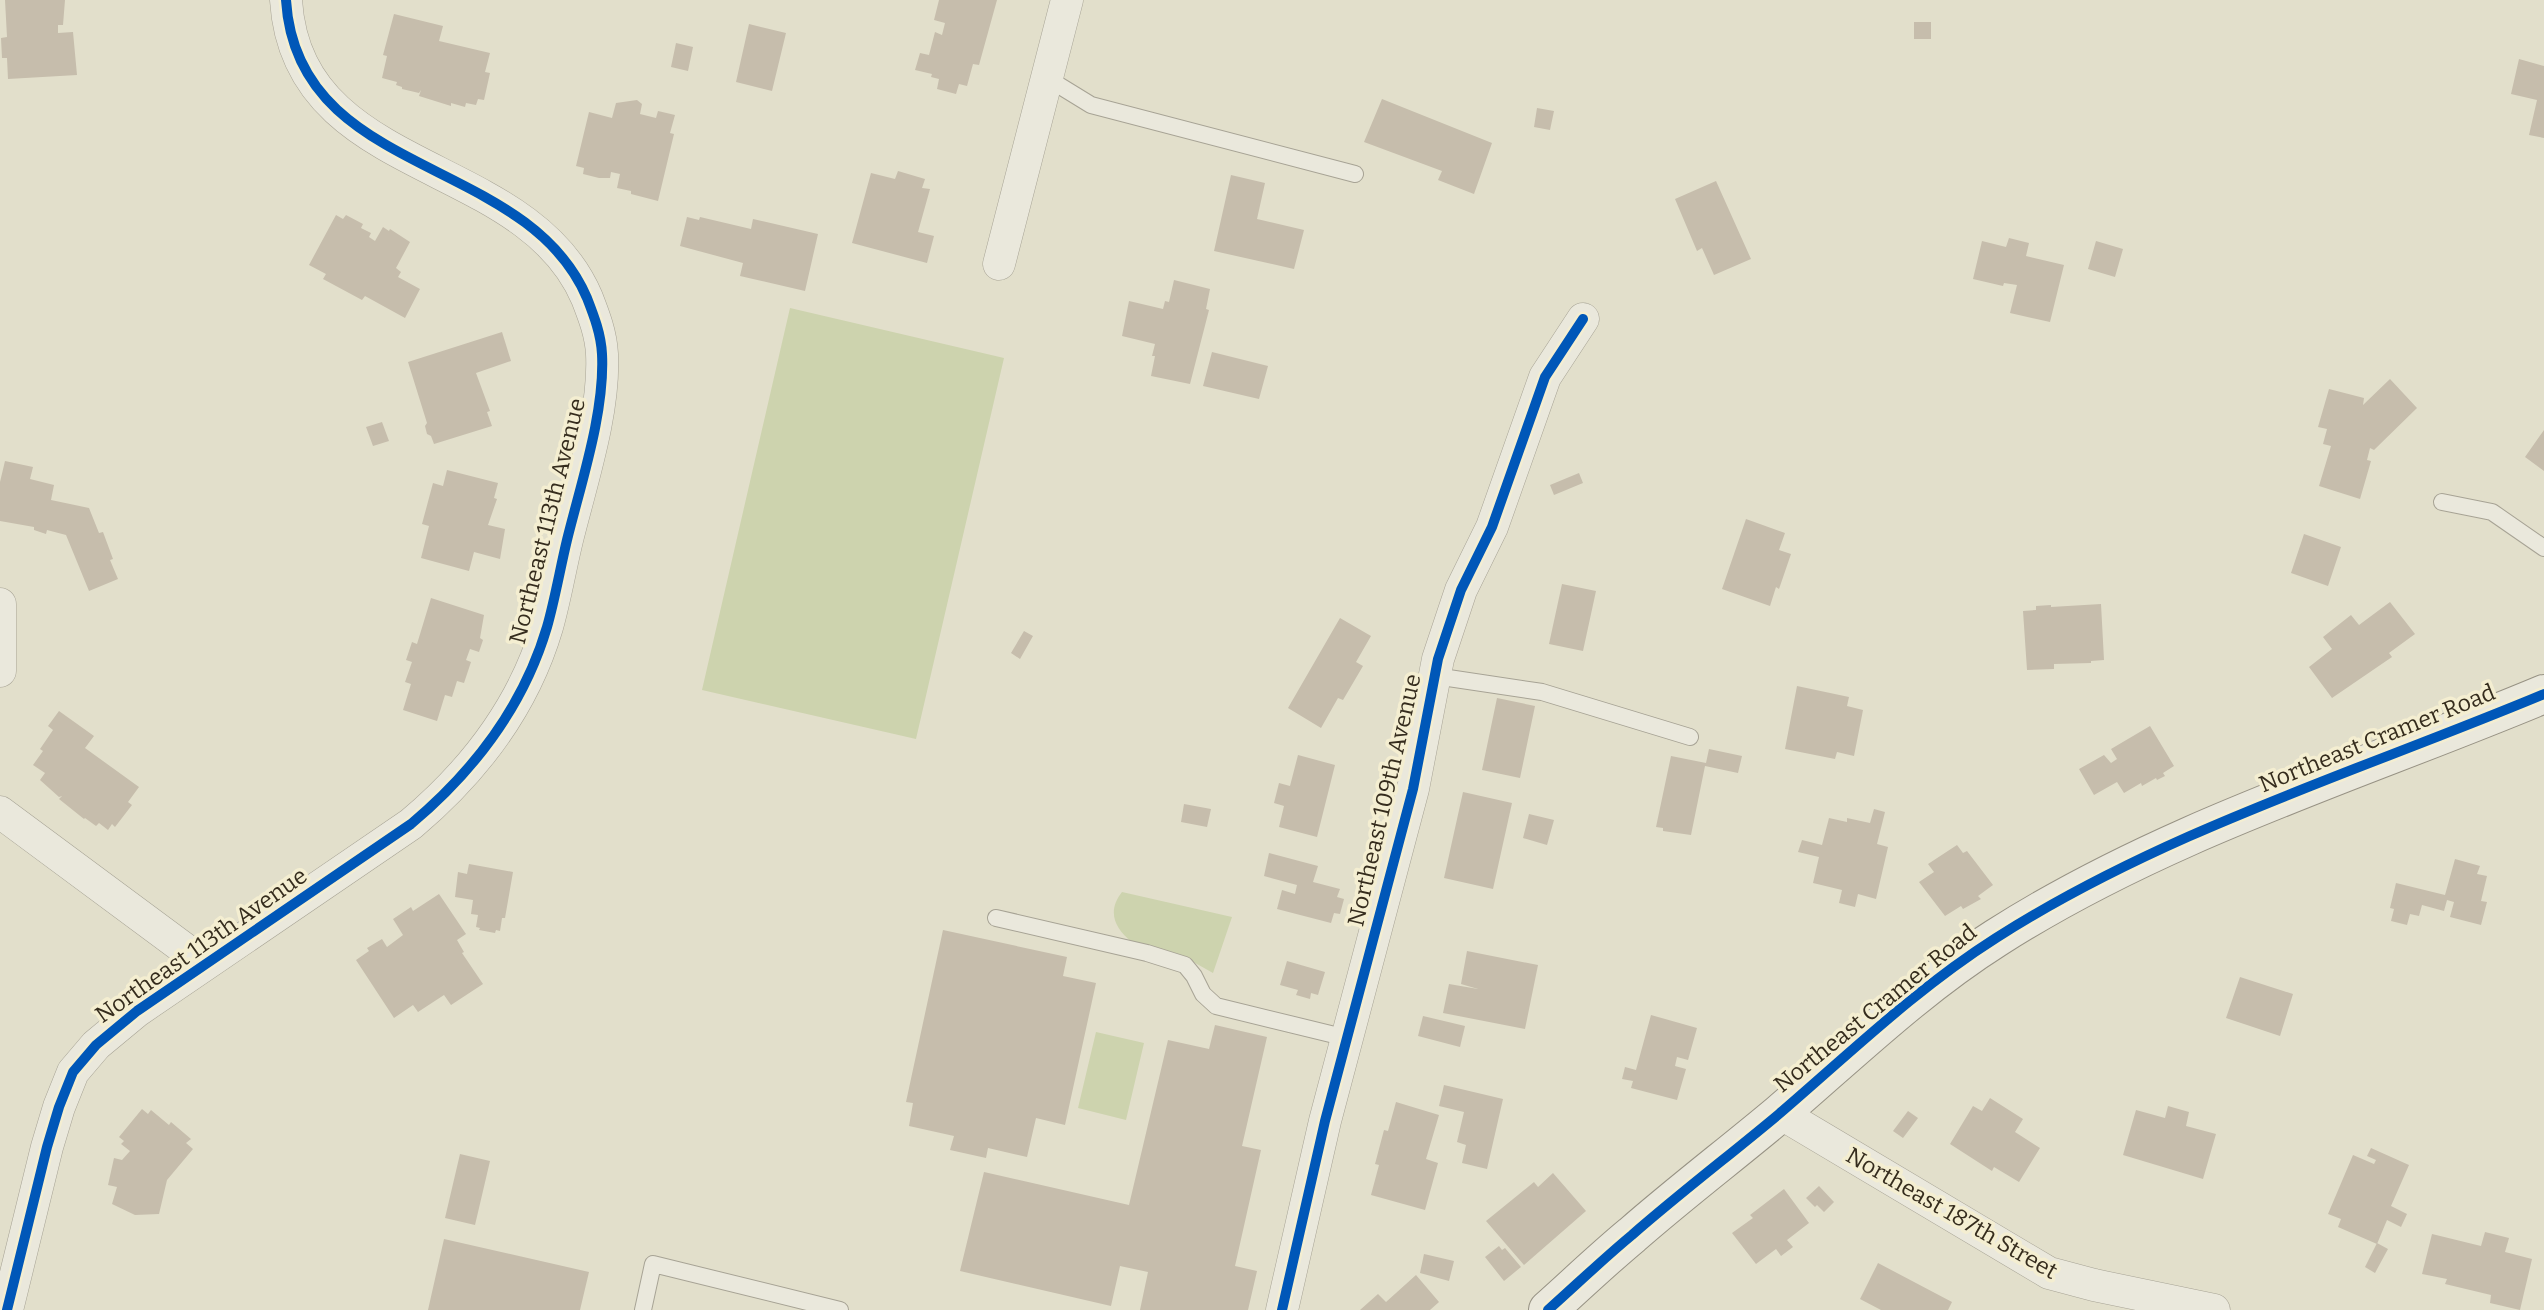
<svg xmlns="http://www.w3.org/2000/svg" width="2544" height="1310" viewBox="0 0 2544 1310" font-family="Bitter,serif">
	<style>
		.green { fill: #cdd3ae }
		.building { fill: #c6bdac }
		.lines { fill: none; stroke-linecap: round; stroke-linejoin: round }
		.lane-casing { stroke: #a7a395; stroke-width: 18 }
		.street-casing { stroke: #a7a395; stroke-width: 33 }
		.secondary-casing { stroke: #979284; stroke-width: 40 }
		.lane { stroke: #eae8dc; stroke-width: 16 }
		.street { stroke: #eae8dc; stroke-width: 32 }
		.secondary { stroke: #eae8dc; stroke-width: 38 }
		.cycleway-casing { stroke: #f4eed1; stroke-width: 15 }
		.cycleway { stroke: #0057b8; stroke-width: 10 }
		.labels { text-anchor: middle; stroke-width: 7; stroke-linejoin: round; paint-order: stroke }
		.street-label { font-size: 23px; fill: #352c1d; stroke: #f4eed1 }
	</style>
	<rect width="100%" height="100%" fill="#e2dfcb"/>
	<path class="green" d="M790,308L1004,358L916,739L702,690Z
		M1122,892L1232,917L1213,973L1188,959L1132,942C1114,928 1107,911 1122,892Z
		M1096,1032L1144,1043L1126,1120L1078,1108Z"/>
	<path class="building" d="M5,0H65L63,25H58V33L73,32L77,75L8,79L7,58H2L1,38L7,37Z
		M939,0H997L979,65L973,64L967,86L959,84L956,94L937,89L939,79L931,77L932,74L915,70L920,53L929,55L935,32L942,35L945,23L934,20Z
		M394,14L443,26L439,41L490,53L485,72L490,73L484,100L478,99L476,105L466,103L465,107L451,103V106L419,96L421,90L419,93L402,89V87L396,85L397,82L382,78L387,56L383,55Z
		M1914,22H1931V39H1914Z
		M749,24L786,33L772,91L736,82Z
		M676,43L693,47L688,71L671,67Z
		M2519,59L2544,66V138L2529,135L2537,100L2511,94Z
		M1382,99L1492,143L1474,194L1438,180L1442,171L1364,142Z
		M637,100L642,104L640,114L656,118L658,111L675,115L670,133L674,134L658,201L631,194V191L617,188L620,174L611,172L610,178H599L583,174L584,168L576,166L589,112L612,118L616,103Z
		M1537,108L1554,111L1550,130L1534,127Z
		M898,171L925,179L922,188L930,189L918,232L934,236L927,263L852,243L871,173L895,179Z
		M1231,175L1265,183L1257,219L1304,230L1294,269L1214,251Z
		M1716,181L1751,259L1714,275L1702,248L1697,251L1675,199Z
		M336,215L343,219L346,215L363,224L361,228L371,233L369,237L375,241L383,227L389,231L390,229L410,242L396,268L401,272L398,277L420,289L405,318L365,296L362,300L323,279L326,274L309,265Z
		M687,217L699,220L700,217L751,229L753,219L818,234L805,291L740,276L743,263L680,246Z
		M2009,238L2029,243L2026,256L2064,265L2050,322L2010,313L2017,285L2004,283L2003,286L1973,279L1982,241L2006,247Z
		M2096,241L2123,249L2115,277L2088,269Z
		M1174,280L1210,289L1206,309L1209,310L1190,384L1151,376L1155,356H1152L1155,344L1122,336L1129,301L1163,309L1165,301L1169,302Z
		M502,332L511,361L476,373L490,411L487,412L492,426L434,444L431,436L427,434L425,426L427,423L408,362Z
		M1212,352L1268,366L1259,399L1203,386Z
		M2390,379L2417,408L2374,450L2370,448L2367,460L2371,461L2360,499L2319,486L2331,446L2323,444L2327,429L2318,427L2329,389L2364,398L2363,405Z
		M382,422L389,441L373,446L366,427Z
		M2544,430V471L2525,457Z
		M5,461L33,467L30,479L54,485L51,500L89,508L99,533L103,532L113,559L110,560L118,579L89,591L66,535L47,530L46,534L34,530V527L0,521V482Z
		M447,470L498,483L494,498L497,499L488,525L505,529L500,559L474,552L469,571L421,558L429,526L422,524L433,483L443,486Z
		M1579,473L1583,483L1554,495L1550,485Z
		M1746,519L1785,533L1779,550L1791,554L1779,589L1776,587L1770,606L1722,589Z
		M2304,534L2341,547L2328,586L2291,573Z
		M1562,584L1596,591L1583,651L1549,644Z
		M431,598L484,615L480,638L483,640L479,652L470,649L466,660L471,662L464,683L457,681L452,697L445,695L437,721L403,710L411,684L405,682L412,662L406,660L412,642L417,644Z
		M2390,602L2415,634L2389,653L2392,657L2332,698L2309,667L2332,649L2323,637L2351,615L2359,625Z
		M2101,604L2104,660L2091,661V663L2054,664V669L2027,670L2023,611L2036,610V606L2051,605V607Z
		M1340,618L1371,636L1356,662L1363,666L1343,700L1338,698L1321,728L1288,708Z
		M1024,631L1033,636L1020,659L1011,653Z
		M1797,686L1849,697L1847,706L1863,710L1854,756L1837,752L1835,759L1785,749Z
		M1497,698L1535,706L1520,778L1482,770Z
		M59,711L94,736L85,748L139,787L128,802L132,805L115,827L112,824L108,830L99,823L96,826L85,818L84,819L59,799L62,796L59,797L40,780L45,773L33,765L43,751L40,749L53,730L48,726Z
		M2150,726L2174,766L2163,773L2165,776L2157,780L2156,778L2142,786L2141,783L2124,793L2117,782L2094,795L2079,769L2104,755L2111,763L2117,759L2111,749Z
		M1709,749L1742,756L1738,773L1705,766L1691,835L1663,831V828L1656,827L1671,756L1706,763Z
		M1298,755L1335,765L1317,837L1279,827L1284,806L1274,803L1279,783L1290,786Z
		M1463,792L1512,803L1493,889L1444,878Z
		M1184,804L1211,809L1207,827L1181,822Z
		M1874,809L1885,812L1877,844L1888,847L1876,899L1858,894L1855,907L1839,903L1842,890L1813,883L1819,857L1798,852L1802,840L1822,845L1829,818L1847,822V818L1870,823Z
		M1529,814L1554,820L1547,845L1523,838Z
		M1957,845L1963,853L1967,851L1993,885L1978,896L1981,899L1963,909L1961,906L1945,916L1919,882L1934,872L1928,864Z
		M1269,853L1318,866L1313,882L1340,889L1337,897L1344,899L1340,914L1334,913L1331,923L1277,909L1282,890L1295,894L1297,885L1264,876Z
		M2455,859L2480,866L2477,874L2487,876L2481,901L2487,902L2481,925L2450,917L2454,902L2447,900L2444,911L2422,905L2419,916L2410,914L2407,925L2391,921L2394,909L2390,908L2396,883L2445,895Z
		M469,864L513,872L505,918H502L500,931L496,930L495,933L479,930L480,928L476,927L478,915L471,914L473,900L455,897L458,872L467,874Z
		M439,894L466,934L457,940L464,952L462,953L483,984L451,1005L444,995L418,1012L413,1005L394,1018L356,960L369,951L367,948L382,939L387,947L403,935L393,919L411,907L413,911Z
		M943,930L1067,957L1063,976L1096,983L1065,1125L1036,1118L1027,1157L988,1148L986,1158L950,1150L954,1136L909,1126L913,1103L906,1102Z
		M1467,951L1538,965L1525,1029L1443,1013L1449,984L1478,989L1461,984Z
		M1287,961L1325,972L1318,995L1311,993L1310,999L1296,995L1298,990L1280,985Z
		M2240,977L2293,994L2280,1036L2226,1018Z
		M1651,1015L1697,1028L1688,1060L1677,1057L1675,1066L1686,1069L1677,1100L1631,1088L1633,1081L1622,1079L1625,1067L1636,1070Z
		M1423,1016L1465,1026L1460,1047L1418,1036Z
		M1215,1025L1267,1037L1242,1146L1261,1150L1235,1266L1257,1271L1248,1310H1140L1148,1272L1120,1266L1111,1306L960,1271L984,1172L1129,1205L1168,1040L1209,1049Z
		M1444,1085L1503,1099L1487,1169L1462,1163L1466,1145L1457,1142L1464,1112L1439,1106Z
		M1990,1098L2023,1119L2015,1132L2040,1148L2019,1182L1994,1167L1992,1171L1950,1144L1973,1106L1982,1111Z
		M1396,1102L1439,1115L1426,1159L1438,1163L1425,1210L1371,1195L1379,1165L1375,1164L1384,1130L1388,1131Z
		M2168,1106L2189,1112L2186,1126L2216,1134L2203,1179L2123,1155L2136,1110L2165,1118Z
		M142,1109L148,1114L151,1110L169,1125L171,1122L191,1139L186,1143L193,1149L167,1180L159,1214L135,1215L112,1204L117,1187L108,1185L114,1158L122,1160L130,1151L121,1144L124,1141L119,1137Z
		M1908,1111L1918,1118L1903,1138L1893,1131Z
		M2371,1148L2409,1165L2391,1206L2407,1214L2401,1227L2387,1220L2377,1244L2338,1227L2341,1219L2328,1214L2353,1155L2374,1164L2376,1160L2367,1156Z
		M460,1154L490,1161L475,1225L445,1218Z
		M1553,1173L1586,1211L1524,1265L1486,1221L1534,1182L1538,1187Z
		M1819,1186L1834,1202L1824,1212L1817,1205L1815,1207L1806,1198Z
		M1784,1189L1809,1223L1787,1240L1793,1247L1781,1256L1776,1249L1756,1264L1732,1233L1753,1218L1750,1215Z
		M2485,1232L2509,1238L2505,1252L2532,1259L2520,1310L2490,1303L2491,1295L2445,1284L2447,1279L2422,1274L2432,1234L2481,1246Z
		M444,1239L589,1272L580,1310H428Z
		M2377,1243L2388,1249L2375,1273L2365,1267Z
		M1499,1246L1502,1250L1505,1248L1521,1267L1504,1281L1485,1257Z
		M1424,1254L1454,1261L1449,1281L1420,1273Z
		M1878,1263L1952,1302L1948,1310H1881L1860,1299Z
		M1416,1275L1439,1302L1430,1310H1360L1378,1294L1386,1302Z"/>
	<g class="lines">
		<g class="lane-casing">
			<path id="lane" d="M1047,78L1091,105L1355,174
				M2442,502L2492,512L2544,548
				M1435,676L1542,692L1690,737
				M996,918L1147,953L1185,965L1194,976L1203,994L1216,1006L1347,1038
				M643,1310L653,1264L840,1310"/>
		</g>
		<g class="street-casing">
			<path id="street" d="M999,264L1067,0
				M0,671V604
				M0,812L205,964
				M1780,1113L2049,1273L2094,1285L2214,1310
				M7,1310L47,1147L59,1107L73,1072L96,1045L137,1011L411,824C474,771 523,708 547,627C555,599 560,569 567,540C581,483 605,412 602,354C601,334 594,316 587,298C526,154 297,179 286,0
				M1282,1310L1325,1121L1413,789L1438,659L1461,590L1492,527L1545,377L1583,319"/>
		</g>
		<g class="secondary-casing">
			<path id="secondary" d="M1548,1310C1576,1285 1603,1259 1632,1235C1680,1193 1730,1155 1779,1114C1849,1054 1917,988 1996,938C2165,830 2360,771 2544,694"/>
		</g>
		<use href="#lane" class="lane"/>
		<use href="#street" class="street"/>
		<use href="#secondary" class="secondary"/>
		<g class="cycleway-casing">
			<path id="cycleway" d="M7,1310L47,1147L59,1107L73,1072L96,1045L137,1011L411,824C474,771 523,708 547,627C555,599 560,569 567,540C581,483 605,412 602,354C601,334 594,316 587,298C526,154 297,179 286,0
				M1282,1310L1325,1121L1413,789L1438,659L1461,590L1492,527L1545,377L1583,319
				M1548,1310C1576,1285 1603,1259 1632,1235C1680,1193 1730,1155 1779,1114C1849,1054 1917,988 1996,938C2165,830 2360,771 2544,694"/>
		</g>
		<use href="#cycleway" class="cycleway"/>
	</g>
	<g class="labels">
		<g class="street-label">
			<text transform="translate(547 521) rotate(-76)" y="8">Northeast 113th Avenue</text>
			<text transform="translate(2377 738) rotate(-22)" y="8">Northeast Cramer Road</text>
			<text transform="translate(1384 800) rotate(-77)" y="8">Northeast 109th Avenue</text>
			<text transform="translate(201 945) rotate(-35)" y="8">Northeast 113th Avenue</text>
			<text transform="translate(1875 1008) rotate(-39)" y="8">Northeast Cramer Road</text>
			<text transform="translate(1952 1213) rotate(30)" y="8">Northeast 187th Street</text>
		</g>
	</g>
</svg>
